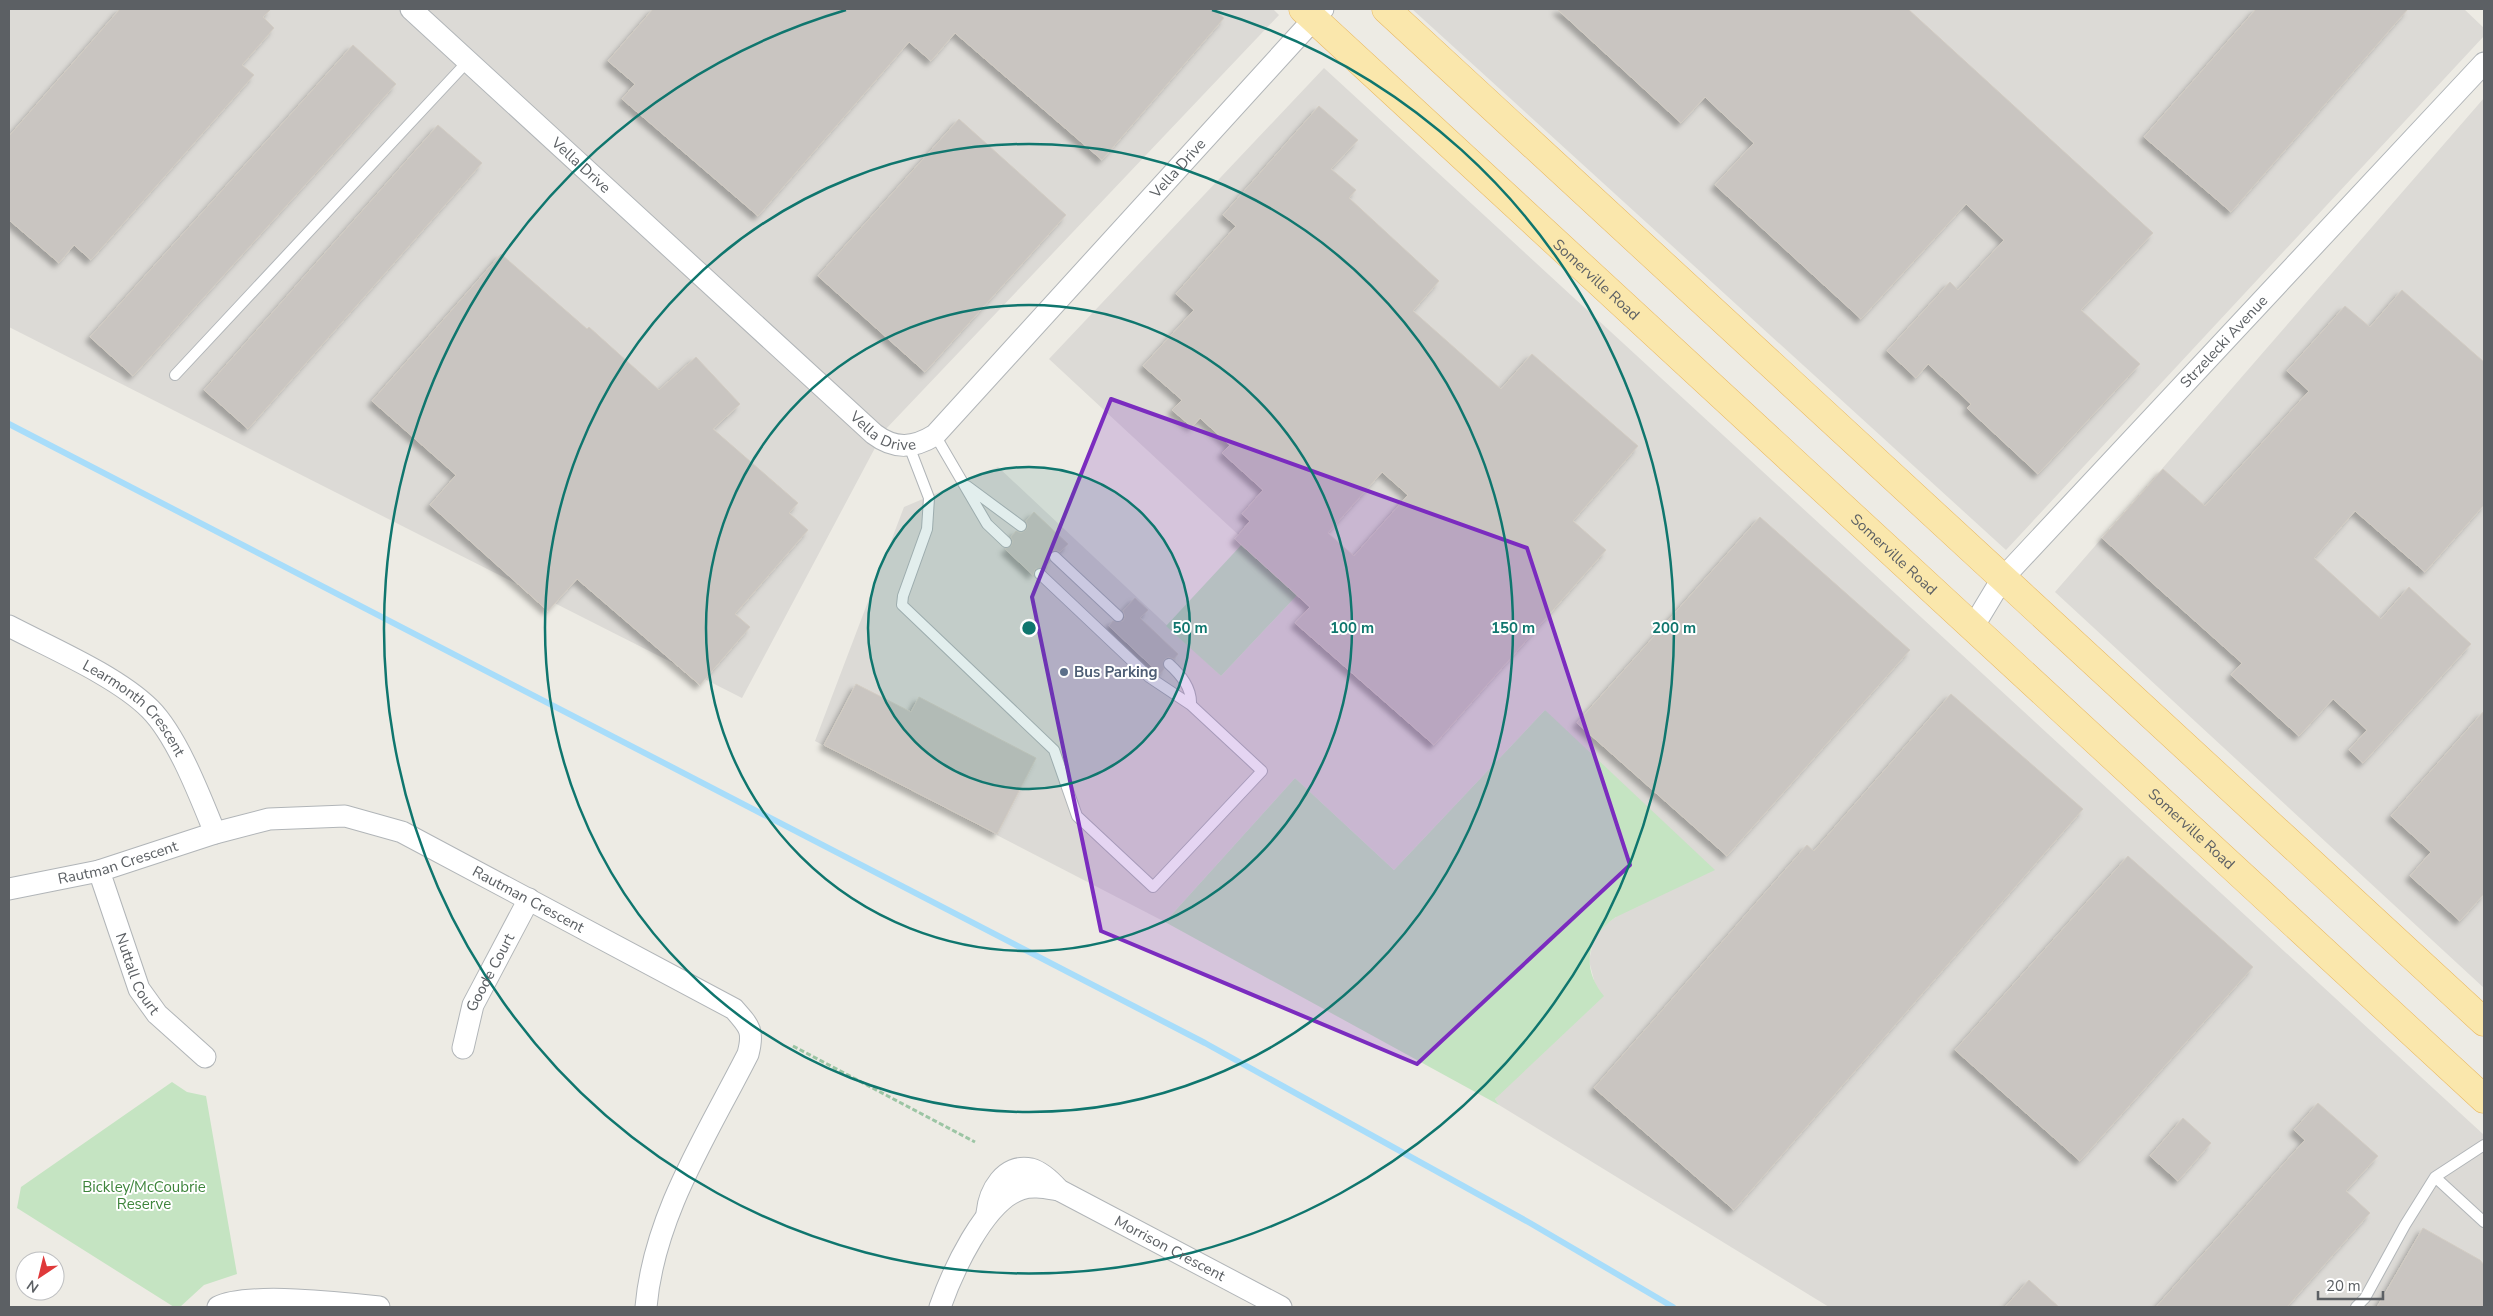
<svg xmlns="http://www.w3.org/2000/svg" width="2493" height="1316" viewBox="0 0 2493 1316" font-family="'Nunito Sans',sans-serif">
	<style>
		.industrial { fill: #dcdad6 }
		.green { fill: #c5e4c2 }
		.lines { fill: none; stroke-linecap: round; stroke-linejoin: round }
		.stream { stroke: #a8ddfa; stroke-width: 6 }
		.building { fill: #c9c5c1; stroke: #d2ccc3; fill-rule: evenodd; filter: url(#shadow) }
		.service-casing { stroke: #b1b5b8; stroke-width: 12 }
		.minor-casing { stroke: #b1b5b8; stroke-width: 23 }
		.primary-casing { stroke: #e9b862; stroke-width: 29 }
		.path { stroke: #9cc5a4; stroke-width: 3; stroke-dasharray: 5 2.5; stroke-linecap: butt }
		.service { stroke: #fff; stroke-width: 10 }
		.minor { stroke: #fff; stroke-width: 21 }
		.primary { stroke: #fae7ac; stroke-width: 28 }
		.marked { fill: #7b2cbf; fill-opacity: 0.2; stroke: #7b2cbf; stroke-width: 4; stroke-linejoin: round }
		.ring { fill: none; stroke: #0f766e; stroke-width: 2.5 }
		.service-dot { fill: #5c6f8a; stroke: #fff; stroke-width: 2 }
		.labels { text-anchor: middle; stroke-width: 4; stroke-linejoin: round; paint-order: stroke }
		.street-label { font-size: 15px; fill: #5c6064; stroke: #fff }
		.service-label { font-size: 15px; font-weight: bold; fill: #4e5e75; stroke: #fff; text-anchor: start }
		.park-label { font-size: 15px; fill: #3d843b; stroke: #fff }
		.centre { fill: #0f766e; stroke: #fff; stroke-width: 2.5 }
		.ring-label { font-size: 15px; text-anchor: middle; font-weight: bold; fill: #0f766e; stroke: #fff; stroke-width: 4; stroke-linejoin: round; paint-order: stroke }
	</style>
	<defs>
		<filter id="shadow"><feDropShadow dx="-4.5" dy="4.5" stdDeviation="2.5" flood-color="#0004"/></filter>
	</defs>
	<rect width="100%" height="100%" fill="#edebe4"/>
	<path class="industrial" d="M9,9H1273L1279,15L884,431L742,698L9,327Z
		M1412,9H2464L2484,28V36L2006,550Z
		M1324,68L2484,1135V1307H1829L1499,1105L1495,1099L1595,984L1589,961L1593,942L1602,927L1616,917L1545,710L1394,870L1295,778L1165,922L815,741L904,507L998,467L1221,676L1300,592L1049,359Z
		M2484,98V988L2055,592Z"/>
	<path class="green" d="M1245,541L1300,592L1221,676L1166,626Z
		M1545,710L1715,870L1616,917C1586,937 1581,968 1604,996L1495,1099L1499,1105L1165,922L1295,778L1394,870Z
		M172,1082L187,1092L206,1096L237,1274L204,1285L180,1307H174L17,1208L21,1187Z"/>
	<g class="lines">
		<path class="stream" d="M9,424L1205,1043L1530,1223L1673,1307"/>
	</g>
	<path class="building" d="M120,9H271L263,17L274,28L242,65L254,75L91,260L74,245L59,263L9,220V136Z
		M653,9H1213L1224,18L1102,160L955,33L931,61L909,42L758,216L622,99L635,84L608,61Z
		M1557,9H1908L2153,233L2081,310L2140,364L2038,474L1967,408L1971,404L1928,364L1916,378L1887,351L1950,282L1958,290L2004,240L1966,204L1861,319L1715,185L1754,143L1705,97L1681,123Z
		M2256,9H2408L2231,212L2144,137Z
		M353,45L396,84L133,376L90,337Z
		M1319,106L1358,140L1331,169L1356,190L1349,198L1439,281L1413,311L1501,389L1532,354L1638,446L1573,521L1606,550L1434,745L1295,623L1310,607L1235,539L1250,521L1242,514L1263,490L1222,453L1230,445L1200,418L1192,427L1172,410L1182,400L1143,366L1194,310L1176,294L1236,226L1223,215ZM1382,472L1408,495L1354,556L1328,533Z
		M959,119L1066,215L925,372L818,276Z
		M438,125L482,163L248,429L204,390Z
		M501,254L587,329L589,327L659,390L696,357L740,404L713,429L798,503L789,513L808,530L735,614L750,627L700,685L577,579L548,611L430,505L456,475L372,401Z
		M2402,290L2484,362V505L2425,572L2355,511L2314,558L2381,619L2409,587L2471,644L2363,763L2349,750L2367,730L2333,699L2299,736L2231,675L2242,663L2102,538L2163,469L2205,506L2309,391L2287,371L2345,306L2370,327Z
		M1034,512L1068,544L1060,552L1056,550L1050,552L1048,556L1050,562L1044,569H1035L1033,575L1005,549L1011,546L1013,541L1011,537L1016,531L1021,533L1026,530L1028,526L1026,521Z
		M1760,517L1910,650L1727,856L1577,723Z
		M1135,598L1148,610L1140,618L1178,654L1174,659L1168,657L1164,660V669L1160,674L1109,626L1113,621H1123L1125,617L1123,611Z
		M856,684L911,712L919,697L1036,758L997,834L824,745Z
		M1951,694L2083,809L1734,1210L1594,1088L1807,845L1814,851Z
		M2484,711V894L2460,921L2410,876L2431,852L2391,816Z
		M2128,856L2253,967L2080,1161L1955,1050Z
		M2318,1103L2378,1156L2346,1191L2370,1213L2287,1307H2156L2305,1140L2294,1130Z
		M2183,1118L2211,1143L2178,1181L2150,1156Z
		M2423,1228L2480,1260L2484,1265V1307H2377Z
		M2029,1280L2059,1307H2005Z"/>
	<g class="lines">
		<g class="service-casing">
			<path id="service" d="M175,375L468,61
				M935,435L987,524L1006,542
				M909,446L929,498L927,529L903,596L902,605L1054,750L1077,816L1153,887L1262,771L1191,705L1149,677L1040,574
				M967,486L1021,526
				M1055,557L1118,616
				M1169,664C1181,675 1192,688 1191,705
				M2435,1177L2484,1222
				M2356,1307L2365,1298L2405,1225L2435,1177L2484,1145"/>
		</g>
		<g class="minor-casing">
			<g id="minor">
				<path id="s1" d="M411,9L874,434C895,450 914,448 935,435L1323,9"/>
				<path id="s2" d="M9,626C51,648 117,676 150,709C177,736 200,796 215,833"/>
				<path id="s3" d="M1973,627L2002,579L2484,63"/>
				<path id="s4" d="M99,871L139,989L157,1014L205,1057"/>
				<path id="s5" d="M9,889L99,871L215,833L269,819L345,816L402,832L734,1009C750,1027 754,1031 748,1054C707,1135 654,1215 646,1307"/>
				<path id="s6" d="M463,1048L473,1005L529,899"/>
				<path id="s7" d="M987,1213C989,1192 1004,1163 1031,1169C1042,1172 1051,1181 1059,1190L1281,1307"/>
				<path d="M218,1307C246,1292 344,1303 379,1307"/>
				<path d="M940,1307C952,1273 984,1201 1021,1189C1033,1185 1046,1188 1059,1190"/>
			</g>
		</g>
		<g class="primary-casing">
			<g id="primary">
				<path id="s8" d="M1303,9L2484,1099"/>
				<path d="M1386,9L2484,1022"/>
			</g>
		</g>
		<path class="path" d="M793,1046L975,1142"/>
		<use href="#service" class="service"/>
		<use href="#minor" class="minor"/>
		<use href="#primary" class="primary"/>
	</g>
	<path class="marked" d="M1111,399L1527,548L1630,865L1417,1064L1101,931L1032,597Z"/>
	<circle cx="1029" cy="628" r="161" fill="#0f766e" fill-opacity=".12"/>
	<g class="ring">
		<circle cx="1029" cy="628" r="161"/>
		<circle cx="1029" cy="628" r="323"/>
		<circle cx="1029" cy="628" r="484"/>
		<path d="M1212 10A645 645 0 1 1 846 10"/>
	</g>
	<circle class="service-dot" cx="1064" cy="672" r="5"/>
	<g class="labels">
		<g class="street-label">
			<text dy="5" stroke="none"><textPath href="#s1" startOffset="231">Vella Drive</textPath></text>
			<text dy="5" stroke="none"><textPath href="#s1" startOffset="1055">Vella Drive</textPath></text>
			<text dy="5" stroke="none"><textPath href="#s8" startOffset="399">Somerville Road</textPath></text>
			<text dy="5" stroke="none"><textPath href="#s3" startOffset="381">Strzelecki Avenue</textPath></text>
			<text dy="5" stroke="none"><textPath href="#s1" startOffset="636">Vella Drive</textPath></text>
			<text dy="5" stroke="none"><textPath href="#s8" startOffset="804">Somerville Road</textPath></text>
			<text dy="5" stroke="none"><textPath href="#s2" startOffset="152">Learmonth Crescent</textPath></text>
			<text dy="5" stroke="none"><textPath href="#s8" startOffset="1209">Somerville Road</textPath></text>
			<text dy="5" stroke="none"><textPath href="#s5" startOffset="112">Rautman Crescent</textPath></text>
			<text dy="5" stroke="none"><textPath href="#s5" startOffset="548">Rautman Crescent</textPath></text>
			<text dy="5" stroke="none"><textPath href="#s4" startOffset="110">Nuttall Court</textPath></text>
			<text dy="5" stroke="none"><textPath href="#s6" startOffset="81">Goode Court</textPath></text>
			<text dy="5" stroke="none"><textPath href="#s7" startOffset="231">Morrison Crescent</textPath></text>
		</g>
		<g class="service-label">
			<text x="1074" y="677">Bus Parking</text>
		</g>
		<g class="park-label">
			<text x="144" y="1192">Bickley/McCoubrie<tspan x="144" dy="17">Reserve</tspan></text>
		</g>
	</g>
	<circle cx="1029" cy="628" r="8" class="centre"/>
	<g class="ring-label">
		<text x="1190" y="633">50 m</text>
		<text x="1352" y="633">100 m</text>
		<text x="1513" y="633">150 m</text>
		<text x="1674" y="633">200 m</text>
	</g>
	<rect width="2493" height="1316" fill="none" stroke="#5c6064" stroke-width="20"/>
	<g transform="translate(40 1276) rotate(215)"><circle r="24" fill="#ffffff" stroke="#bebfc1"/>
	<path d="M0-4L9 19L0 12L-9 19Z" fill="#df393a"/>
	<text y="-8" font-size="14" font-weight="bold" text-anchor="middle" fill="#5c6064">N</text>
	</g>
	<path d="M2318 1291v8h65v-8" fill="none" stroke="#5c6064" stroke-width="2.5"/>
	<text x="2326" y="1291" font-size="15" fill="#5c6064" stroke="#ffffff" stroke-width="4" paint-order="stroke">20 m</text>
</svg>
